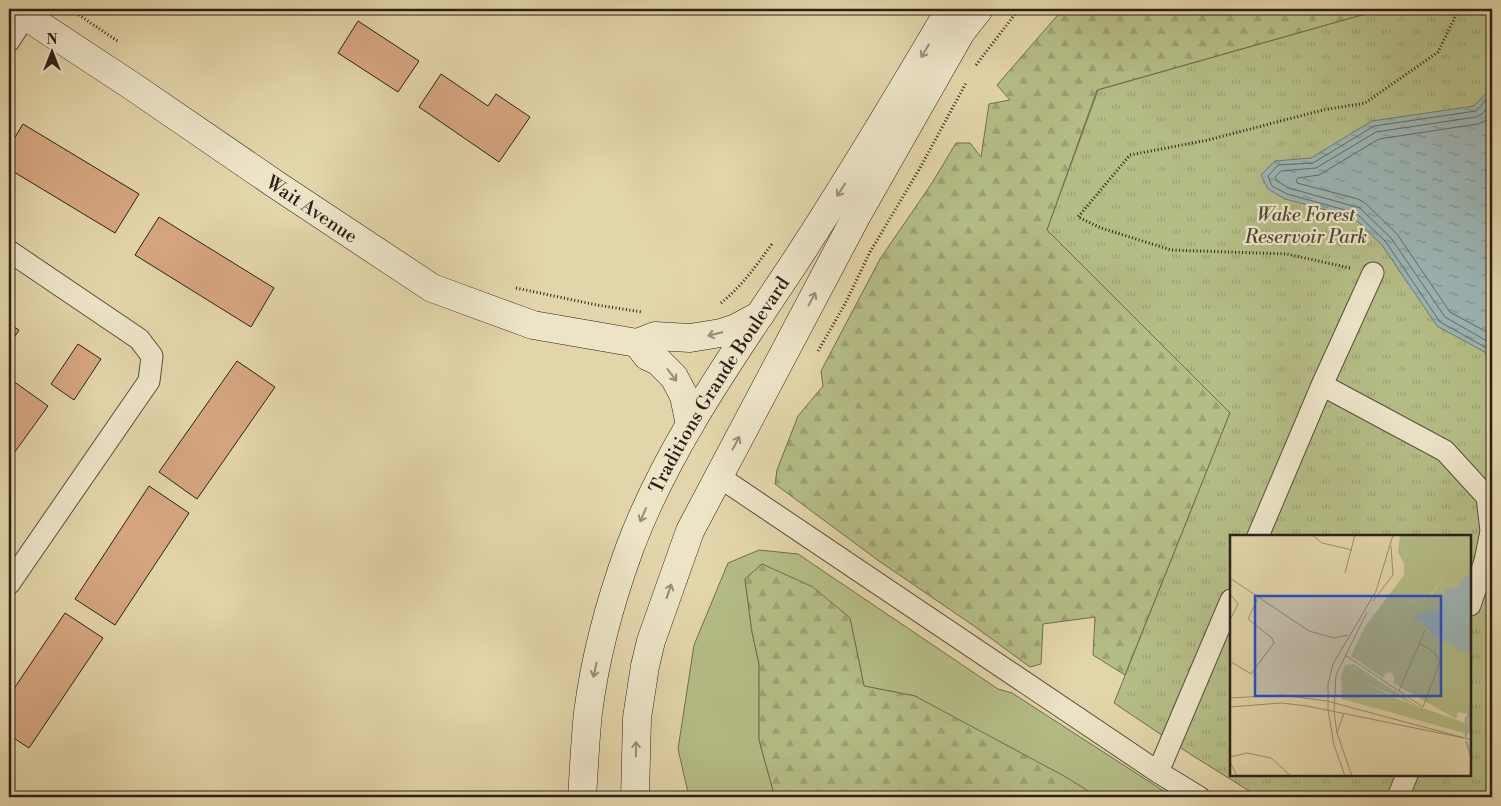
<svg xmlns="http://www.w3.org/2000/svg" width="1501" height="806" viewBox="0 0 1501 806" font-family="'Libre Bodoni',serif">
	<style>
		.green { fill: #b5bd87; stroke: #706e50 }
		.forest { fill: url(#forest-firs); stroke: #706e50 }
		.park { fill: url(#park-tufts); stroke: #706e50; fill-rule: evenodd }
		.water { fill: url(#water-ripples); stroke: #6f7977 }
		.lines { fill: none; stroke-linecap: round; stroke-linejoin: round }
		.shore { stroke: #646a67; stroke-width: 1 }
		.building { fill: #d6a681; stroke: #2b2019 }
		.street-casing { stroke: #594d3d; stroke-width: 23 }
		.secondary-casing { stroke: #2b2019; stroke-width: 29 }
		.path { stroke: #2b2019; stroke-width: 3; stroke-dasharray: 1 2.5; stroke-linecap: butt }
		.street { stroke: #ede4c8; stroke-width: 21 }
		.secondary { stroke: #ede4c8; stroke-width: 28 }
		.oneway { stroke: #968c79 }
		.labels { text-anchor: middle; stroke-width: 4.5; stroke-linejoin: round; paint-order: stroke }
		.street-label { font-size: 19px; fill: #2b2019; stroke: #ede4c8 }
		.park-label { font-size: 19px; font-style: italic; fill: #4e4734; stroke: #ede4c8 }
		.inset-river { fill: none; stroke: #9cb5b5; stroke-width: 2.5 }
		.inset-road { fill: none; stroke: #998d70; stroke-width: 1 }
		.view { fill: #1d4ed8; fill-opacity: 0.15; stroke: #1d4ed8; stroke-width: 2.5 }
		.inset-edge { fill: none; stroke: #2b2019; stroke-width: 2.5 }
	</style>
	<defs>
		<pattern id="forest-firs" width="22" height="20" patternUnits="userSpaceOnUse" patternTransform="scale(1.25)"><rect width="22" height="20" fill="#b5bd87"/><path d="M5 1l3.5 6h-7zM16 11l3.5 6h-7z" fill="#9ca274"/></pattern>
		<pattern id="park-tufts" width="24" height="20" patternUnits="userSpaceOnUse" patternTransform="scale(1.25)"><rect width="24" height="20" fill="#b5bd87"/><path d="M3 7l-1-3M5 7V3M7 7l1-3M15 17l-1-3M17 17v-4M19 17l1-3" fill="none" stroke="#9ca274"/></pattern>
		<pattern id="water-ripples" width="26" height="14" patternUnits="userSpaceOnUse" patternTransform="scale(1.25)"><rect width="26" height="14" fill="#9cb5b5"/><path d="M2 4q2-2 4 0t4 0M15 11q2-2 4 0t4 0" fill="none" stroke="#7f9392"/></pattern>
	</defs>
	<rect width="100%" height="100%" fill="#e3d5aa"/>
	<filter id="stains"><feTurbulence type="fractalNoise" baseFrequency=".004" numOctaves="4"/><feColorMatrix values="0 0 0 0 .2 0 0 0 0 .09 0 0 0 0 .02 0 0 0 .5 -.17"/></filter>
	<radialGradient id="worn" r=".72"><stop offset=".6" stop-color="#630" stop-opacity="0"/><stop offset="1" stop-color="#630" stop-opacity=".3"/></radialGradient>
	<path class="green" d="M759,550L798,554L998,689L1012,693L1173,797H1090L915,696L864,686L850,618L786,576L762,564L745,579L752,632L759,664V740L774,794L785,797H689L678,749L694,645L728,563Z"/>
	<path class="forest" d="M1063,9H1383L1097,90L1047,230L1230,413L1125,675L1093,655L1095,617L1043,624L1041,664L1030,667L974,626L879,561L775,484L777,470L798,416L823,386L821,371L880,259L932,183L956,143H970L981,157L989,104L1010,100L997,85Z
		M762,564L813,587L850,618L864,686L915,696L1064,776L1098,797H785L774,794L759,740V664L752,632L745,579Z"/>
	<path class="park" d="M1383,9H1492V797H1259L1190,754L1114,703L1230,413L1047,230L1098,90ZM1231,536H1470V775H1231Z"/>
	<path class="water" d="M1492,87V356L1437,326L1382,245L1353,217L1285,199L1268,189L1261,175L1275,161L1311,158L1372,121L1474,106Z"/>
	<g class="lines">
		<path class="shore" d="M1492,94L1476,111L1374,126L1313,163L1278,165L1268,176L1272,186L1287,194L1356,213L1386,242L1440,322L1492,351
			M1492,103L1482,114L1476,117L1376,132L1316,168L1281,171L1275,177L1277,181L1289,188L1360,208L1391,238L1445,317L1492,344
			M1492,114L1485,121L1478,124L1379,139L1319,175L1298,178L1296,180L1297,183L1358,199L1365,203L1397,234L1450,312L1492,335"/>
	</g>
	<path class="building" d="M358,21L419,61L398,92L338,53Z
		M441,74L488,106L496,94L530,117L499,162L419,107Z
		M23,124L139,194L115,233L9,169V147Z
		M159,217L274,288L251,327L135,255Z
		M9,324L19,330L9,346Z
		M78,344L101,359L74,400L51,384Z
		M237,361L275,387L197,499L159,472Z
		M9,378L48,406L9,460Z
		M149,486L189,513L115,625L75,599Z
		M65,613L103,638L29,748L9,735V696Z"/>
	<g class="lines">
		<g class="street-casing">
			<path id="street" d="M9,41L25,16
				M9,251L139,339L152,356L149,381L9,584
				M1322,385L1445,451L1487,497L1491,531L1485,561L1470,605
				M718,476L1158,772L1199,797
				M1258,536L1322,385L1373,273
				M1158,772L1231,600
				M1398,797L1407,775"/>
		</g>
		<g class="secondary-casing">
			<g id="secondary">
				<path id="s1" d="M15,9L132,86L278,186L432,288L533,325L637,343L655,336L690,338L721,333L736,328L760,315"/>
				<path d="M637,343L647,356L658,361L674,377L684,396L690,425"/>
				<path id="s2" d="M582,797C584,769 585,741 588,713C595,658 610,602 629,550C667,447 735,353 795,262C849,179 900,94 950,9"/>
				<path d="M635,797L637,718L645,666L651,641L690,531L858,213L961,32L979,9"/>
			</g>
		</g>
		<path class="path" d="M70,9L119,42
			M976,65L1019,9
			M1350,268L1287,254L1171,250L1101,228L1078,217L1130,155L1208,140L1323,110L1365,103L1438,52L1459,9
			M516,288L597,305L642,312
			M721,303C742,286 756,266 772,244
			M818,351L845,304L870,252L920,168L966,83"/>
		<use href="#street" class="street"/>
		<use href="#secondary" class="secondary"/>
	</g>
	<defs><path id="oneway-shaft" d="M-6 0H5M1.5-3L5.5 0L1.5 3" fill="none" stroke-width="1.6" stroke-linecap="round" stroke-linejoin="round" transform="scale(1.25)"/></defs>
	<g class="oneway">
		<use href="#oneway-shaft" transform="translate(925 51) rotate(121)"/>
		<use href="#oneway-shaft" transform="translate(841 190) rotate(122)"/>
		<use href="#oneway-shaft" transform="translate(812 299) rotate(-62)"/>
		<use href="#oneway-shaft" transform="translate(715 334) rotate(167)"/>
		<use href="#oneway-shaft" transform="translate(672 375) rotate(52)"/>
		<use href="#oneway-shaft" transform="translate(736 443) rotate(-62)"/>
		<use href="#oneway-shaft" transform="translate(643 515) rotate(113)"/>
		<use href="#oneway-shaft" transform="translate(669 591) rotate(-71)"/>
		<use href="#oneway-shaft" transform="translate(595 670) rotate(102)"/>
		<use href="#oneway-shaft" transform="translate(636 749) rotate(-89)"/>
	</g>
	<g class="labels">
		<g class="street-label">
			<text dy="7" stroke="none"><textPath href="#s1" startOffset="358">Wait Avenue</textPath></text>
			<text dy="7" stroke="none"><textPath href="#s2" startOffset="441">Traditions Grande Boulevard</textPath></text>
		</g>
		<g class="park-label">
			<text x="1306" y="221">Wake Forest<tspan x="1306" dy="22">Reservoir Park</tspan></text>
		</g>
	</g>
	<g transform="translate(1230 535)">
		<rect width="241" height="241" fill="#e3d5aa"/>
		<path d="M124,129L149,146L190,172L132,146L126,133L120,131L121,159L159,171L158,175L163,178L112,164L111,141L115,130Z" fill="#b5bd87"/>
		<path d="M170,0H241L242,8L199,61L161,72L155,89L178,112L165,144L161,137L155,138L153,143L121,121L134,93L174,40V29L168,17ZM120,131L131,137L132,146L170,165L241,190V200L163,178L158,175L159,171L121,159Z" fill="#b5bd87"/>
		<path d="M241,8V190L237,189L239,179L228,177L226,184L163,148L178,112L155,89L161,72L200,61Z" fill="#b5bd87"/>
		<path d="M241,37L242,120H241L203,101L193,88L182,82L208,74L217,53H226Z" fill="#9cb5b5"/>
		<path class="inset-river" d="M236,202V184L242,174M236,206L242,224"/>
		<path class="inset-road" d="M82,0L92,8L122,15M115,38L125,0M0,43L79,96L104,103L118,100M0,59L8,69L0,85M143,66L163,40L161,11M115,120L193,172L210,127L204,117L189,108M0,126L21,139L44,108L42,103L18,84L28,63M169,156L195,95M0,163L52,160L97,166L242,205M0,172L51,168L77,171L234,203M98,175L104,210L115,241M98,175V149L103,129L146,56L163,0M104,176L106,140L137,77M104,177L107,198L122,241M107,198L114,178M0,222L17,218L41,223L61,241M0,227L7,241"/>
		<path class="view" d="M25,61H211V161H25Z"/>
		<rect width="241" height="241" class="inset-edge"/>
	</g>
	<rect width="1501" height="806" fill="none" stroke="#e3d5aa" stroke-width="30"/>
	<rect x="10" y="10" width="1481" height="786" fill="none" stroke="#2b2019" stroke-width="2.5"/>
	<rect x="15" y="15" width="1471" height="776" fill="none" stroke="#2b2019"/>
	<g transform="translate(52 52)" stroke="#ede4c8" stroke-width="4" paint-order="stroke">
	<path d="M0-4L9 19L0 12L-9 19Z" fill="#2b2019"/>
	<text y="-8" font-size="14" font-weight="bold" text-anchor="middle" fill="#2b2019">N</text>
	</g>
	<rect width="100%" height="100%" filter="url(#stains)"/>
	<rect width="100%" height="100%" fill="url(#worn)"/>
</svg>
